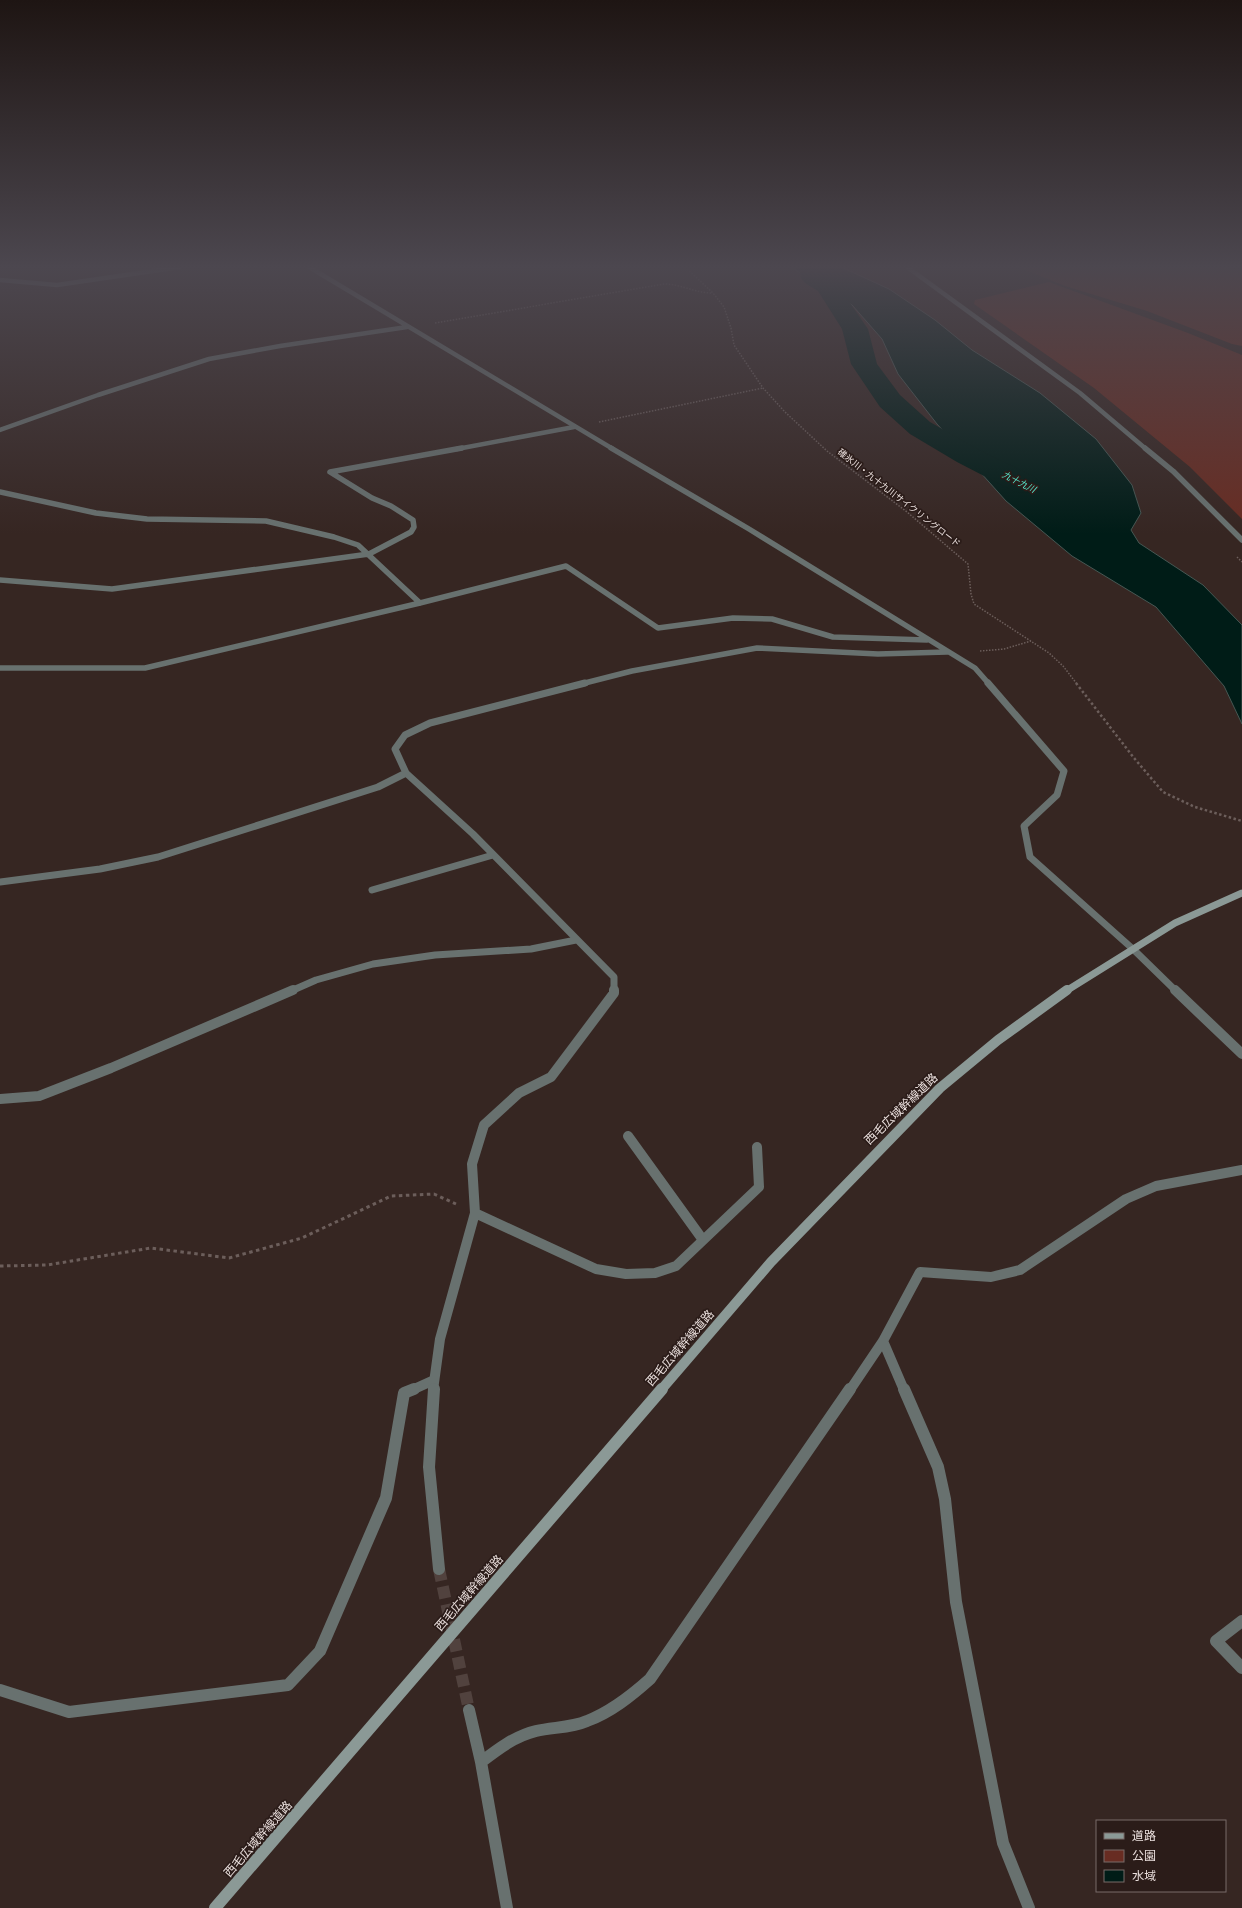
<svg xmlns="http://www.w3.org/2000/svg" width="1242" height="1908" viewBox="0 0 1242 1908" font-family="Ubuntu,'Noto Sans JP',sans-serif">
	<style>
		.green { fill: #682c22 }
		.water { fill: #001c17; stroke: #465753 }
		.lines { fill: none; stroke-linecap: round; stroke-linejoin: round }
		.river { fill: #001c17; fill-rule: evenodd }
		.minor-tunnel { stroke: #51423e; stroke-width: 12; stroke-dasharray: 12 6; stroke-linecap: butt }
		.path-far2 { stroke: #6c5e5b; stroke-width: 1.5; stroke-dasharray: 1.5 1.5; stroke-linecap: butt }
		.path-far1 { stroke: #6c5e5b; stroke-width: 2.5; stroke-dasharray: 2.5 2.5; stroke-linecap: butt }
		.path { stroke: #6c5e5b; stroke-width: 3; stroke-dasharray: 3.5 3.5; stroke-linecap: butt }
		.minor-far4 { stroke: #68716f; stroke-width: 4.5 }
		.minor-far3 { stroke: #68716f; stroke-width: 5.5 }
		.minor-far2 { stroke: #68716f; stroke-width: 7 }
		.minor-far1 { stroke: #68716f; stroke-width: 10 }
		.minor { stroke: #68716f; stroke-width: 12 }
		.tertiary-far1 { stroke: #68716f; stroke-width: 4.5 }
		.tertiary { stroke: #68716f; stroke-width: 5.5 }
		.secondary-far2 { stroke: #8b9996; stroke-width: 7 }
		.secondary-far1 { stroke: #8b9996; stroke-width: 10 }
		.secondary { stroke: #8b9996; stroke-width: 12 }
		.labels { text-anchor: middle; stroke-width: 3.5; stroke-linejoin: round; paint-order: stroke }
		.far-water-label { font-size: 9px; font-style: italic; fill: #55eacf; stroke: #2b1c19 }
		.far-street-label { font-size: 9px; fill: #ebe0de; stroke: #2b1c19 }
		.near-street-label { font-size: 12px; fill: #ebe0de; stroke: #2b1c19 }
	</style>
	<rect width="100%" height="100%" fill="#362622"/>
	<path class="green" d="M1018,267H1224L1242,271V346L1232,344L1147,311L1065,286Z
		M1049,282L1188,333L1242,355V519L1190,467L1094,388L974,304L975,300Z"/>
	<path class="water" d="M791,267H841L889,289L935,320L972,350L1040,393L1096,439L1132,485L1141,513L1131,530L1139,543L1203,585L1242,625V724L1224,686L1156,607L1072,556L1006,501L937,424L898,374L882,339L852,305Z"/>
	<g class="lines">
		<path class="river" d="M799,267H821L824,274L835,281L868,329L877,364L900,395L930,422L979,450L1035,477L1040,484L1035,491L1024,493L1013,491L957,462L910,434L880,407L851,364L842,329L818,291L805,283L801,278Z"/>
		<path class="minor-tunnel" d="M439,1569L469,1710"/>
		<path class="path-far2" d="M685,267L713,293L724,307L731,328L734,345L763,388L785,412L827,451L907,512L968,564L971,594L974,604L1049,653L1063,666L1077,684
			M435,323L664,284C681,284 695,293 712,293
			M599,422L763,388
			M1237,557L1242,562
			M980,651L1004,649L1031,641"/>
		<path class="path-far1" d="M1076,683L1134,758L1163,792L1195,807L1242,821"/>
		<path class="path" d="M0,1266L47,1265L151,1248L229,1258L302,1238L391,1196L434,1194L456,1204"/>
		<path class="minor-far4" d="M309,267L613,449
			M0,280L57,285L180,267
			M0,430L98,395L209,359L280,346L407,327
			M457,449L574,427"/>
		<path class="minor-far3" d="M611,448L749,529L975,668L989,684
			M0,492L96,513L147,519L266,521L334,537L358,545L420,603
			M0,580L112,589L369,554L411,532L414,527L413,520L391,506L372,498L330,472L462,448
			M0,668H145L420,603L566,566L658,628L733,618L772,619L833,637L927,640
			M581,684L632,671L757,648L878,654L947,652"/>
		<path class="minor-far2" d="M585,683L430,723L405,735L395,749L406,773L473,834L614,977V991
			M988,683L1064,771L1057,795L1024,826L1030,857L1134,950L1176,991
			M0,882L100,869L158,857L378,787L406,773
			M372,890L493,855
			M291,991L316,980L373,964L435,955L531,949L576,940"/>
		<path class="minor-far1" d="M1175,990L1242,1054
			M0,1099L39,1096L111,1068L293,990
			M628,1136L703,1240
			M475,1213L596,1269L626,1274L655,1273L676,1266L759,1187L757,1147
			M883,1341L904,1390
			M412,1390L434,1380
			M433,1390L440,1339L475,1213L472,1164L484,1125L519,1093L551,1077L614,993V990
			M850,1390L883,1341L920,1272L991,1277L1020,1270L1126,1199L1156,1186L1242,1170"/>
		<path class="minor" d="M434,1389L429,1467L439,1569
			M904,1389L938,1467L945,1499L956,1602L1003,1843L1029,1908
			M1242,1621L1216,1641L1242,1668
			M0,1690L69,1712L288,1685L320,1651L386,1498L404,1393L414,1389
			M469,1710L481,1762L507,1908
			M481,1762C498,1749 515,1736 536,1731C553,1727 571,1728 587,1721C611,1712 631,1696 650,1679L850,1389"/>
		<path class="tertiary-far1" d="M907,267L1080,393L1146,449"/>
		<path class="tertiary" d="M1145,448L1173,471L1242,540"/>
		<path class="secondary-far2" d="M1066,991L1175,923L1242,893"/>
		<path class="secondary-far1" d="M661,1390L771,1262L940,1088L998,1040L1067,990"/>
		<path class="secondary" d="M215,1908L662,1389"/>
	</g>
	<linearGradient id="sky" x2="0" y2="1"><stop stop-color="#1e1513"/><stop offset="0.5" stop-color="#4c474f"/><stop offset="1" stop-color="#4c474f" stop-opacity="0"/></linearGradient>
	<rect width="1242" height="534" fill="url(#sky)"/>
	<g class="labels">
		<g class="far-water-label">
			<text transform="translate(1019 482) rotate(27)" y="3">九十九川</text>
		</g>
		<g class="far-street-label">
			<text transform="translate(899 498) rotate(38)" y="3">碓氷川・九十九川サイクリングロード</text>
		</g>
		<g class="near-street-label">
			<text transform="translate(901 1109) rotate(-44)" y="4">西毛広域幹線道路</text>
			<text transform="translate(680 1348) rotate(-49)" y="4">西毛広域幹線道路</text>
			<text transform="translate(469 1593) rotate(-49)" y="4">西毛広域幹線道路</text>
			<text transform="translate(258 1839) rotate(-49)" y="4">西毛広域幹線道路</text>
		</g>
	</g>
	<rect x="1096" y="1820" width="130" height="72" fill="#2b1c19" stroke="#786a68"/>
	<rect x="1104" y="1833" width="20" height="6" fill="#8b9996" stroke="#786a68"/>
	<text x="1132" y="1840" font-size="12" fill="#ebe0de">道路</text>
	<rect x="1104" y="1850" width="20" height="12" fill="#682c22" stroke="#786a68"/>
	<text x="1132" y="1860" font-size="12" fill="#ebe0de">公園</text>
	<rect x="1104" y="1870" width="20" height="12" fill="#001c17" stroke="#786a68"/>
	<text x="1132" y="1880" font-size="12" fill="#ebe0de">水域</text>
</svg>
